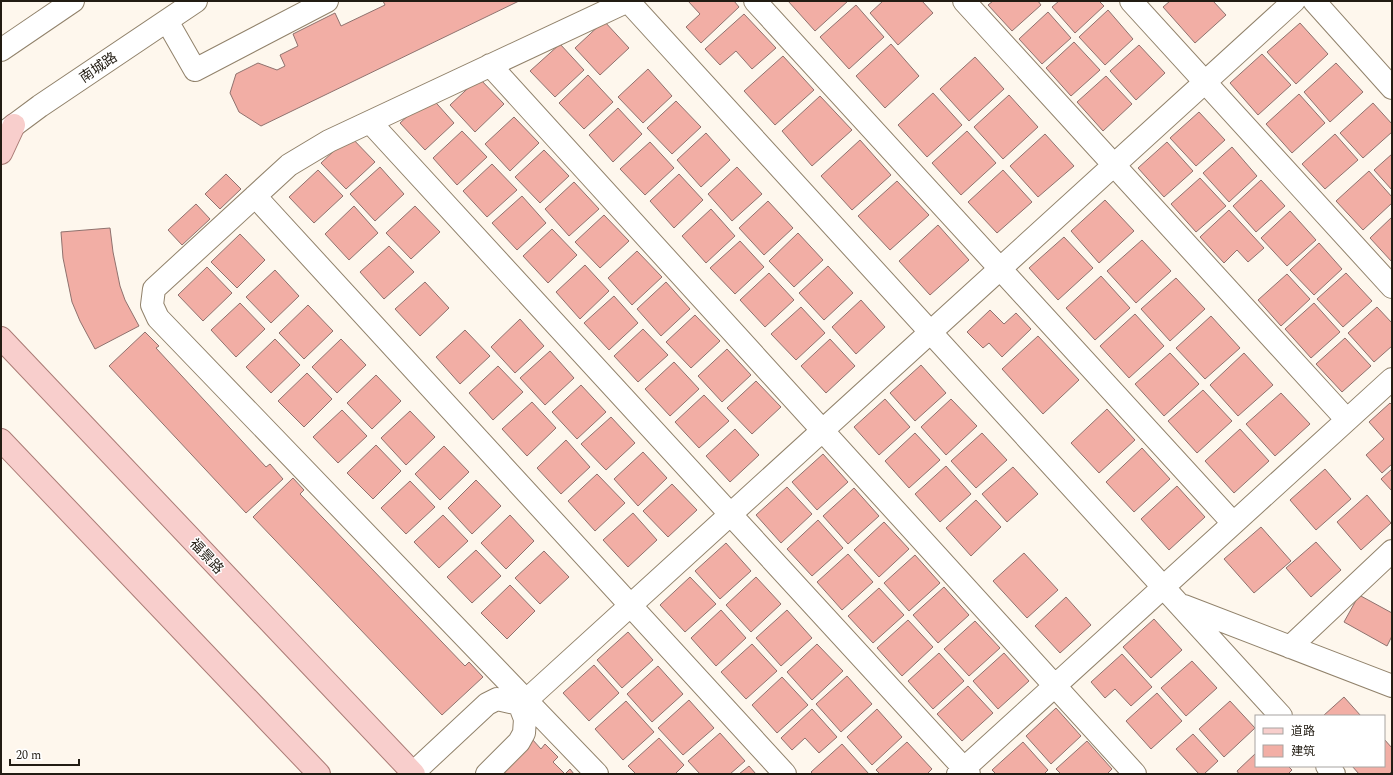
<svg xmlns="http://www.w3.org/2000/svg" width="1393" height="775" viewBox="0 0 1393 775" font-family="Spectral,'Noto Sans SC',serif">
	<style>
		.building { fill: #f2aea5; stroke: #8f726e }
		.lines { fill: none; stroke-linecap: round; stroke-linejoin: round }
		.minor-casing { stroke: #91826b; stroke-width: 24 }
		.major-casing { stroke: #aa7b75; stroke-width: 24 }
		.minor { stroke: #fff; stroke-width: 22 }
		.major { stroke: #f8cecc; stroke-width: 22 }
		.labels { text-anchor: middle; stroke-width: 3; stroke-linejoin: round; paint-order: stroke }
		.street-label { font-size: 14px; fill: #221c13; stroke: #fff }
	</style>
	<rect width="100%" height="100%" fill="#fef7ed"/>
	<path class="building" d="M383,1H519L261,126L239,112L230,93L236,74L258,63L277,70L285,66L280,55L298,46L293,34L335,13L341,26L385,5Z
		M688,1H734L739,7L701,43L686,27L700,14Z
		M788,1H848L815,31Z
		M883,1H922L933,13L898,45L870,13Z
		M993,1H1038L1041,5L1012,31L988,5Z
		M1059,1H1099L1104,6L1075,33L1052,7Z
		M1170,1H1213L1226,15L1195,43L1163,7Z
		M856,5L884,37L849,69L820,37Z
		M1108,10L1133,39L1105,65L1079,37Z
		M1048,12L1071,38L1042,64L1019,39Z
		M744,14L776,48L752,69L736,51L720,65L705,49Z
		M604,21L629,48L600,75L575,48Z
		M1300,23L1328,54L1296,84L1267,52Z
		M1074,42L1100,70L1071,96L1046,68Z
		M560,44L584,70L555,97L530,71Z
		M891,44L919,76L885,108L856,76Z
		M1139,45L1165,73L1136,100L1110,71Z
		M1262,54L1291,85L1258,115L1230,83Z
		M783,56L814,90L775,125L744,91Z
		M975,57L1004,89L969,121L940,89Z
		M1336,63L1363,92L1330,122L1304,92Z
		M648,69L672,96L643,123L618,97Z
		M588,75L613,102L584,129L559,103Z
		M1106,76L1132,104L1103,131L1077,102Z
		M479,78L504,104L475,132L450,105Z
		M933,93L962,125L927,157L898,125Z
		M1299,94L1325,123L1292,153L1266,124Z
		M1009,95L1038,127L1003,159L974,127Z
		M430,96L454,123L425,150L400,123Z
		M820,96L852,130L812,166L782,131Z
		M676,101L701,127L672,154L647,128Z
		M1373,103L1392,124V132L1363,158L1340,133Z
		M618,108L642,134L613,162L589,135Z
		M1199,112L1225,140L1196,166L1170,138Z
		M514,117L539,143L510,171L485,144Z
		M462,131L487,157L457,185L433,158Z
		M967,131L996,163L961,195L932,163Z
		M706,133L730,160L701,187L677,160Z
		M1045,134L1074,166L1038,197L1010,166Z
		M1335,134L1358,160L1325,189L1302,164Z
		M350,136L375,162L346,189L321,163Z
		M860,140L891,175L852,210L821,176Z
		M650,142L674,168L645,195L620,169Z
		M1167,142L1193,171L1164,197L1138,168Z
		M1232,147L1257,176L1229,202L1203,173Z
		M544,150L569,176L540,203L515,177Z
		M1392,154V190L1374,170Z
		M492,164L517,190L487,217L463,191Z
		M380,167L404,194L375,221L350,194Z
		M737,167L762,194L732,221L708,194Z
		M318,170L343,196L314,223L289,197Z
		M1003,170L1032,202L997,233L968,202Z
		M1369,171L1392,197V203L1363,230L1336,201Z
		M226,174L241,189L220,209L205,194Z
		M679,174L703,200L674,228L650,201Z
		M1200,178L1226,206L1196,232L1171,204Z
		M1261,180L1285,206L1256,232L1233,206Z
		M897,181L929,215L890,250L858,216Z
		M574,182L599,209L569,236L545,209Z
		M522,196L546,223L517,250L492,223Z
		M1105,200L1134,231L1099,263L1071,231Z
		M768,201L793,228L764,255L739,228Z
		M196,204L210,219L182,245L168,230Z
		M354,206L378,233L349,260L325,234Z
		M415,206L440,232L411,259L386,233Z
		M711,209L735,236L706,263L682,236Z
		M1229,210L1264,248L1248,262L1237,250L1224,263L1200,237Z
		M1290,211L1316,240L1287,266L1261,238Z
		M604,215L629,241L600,268L575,242Z
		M1392,217V262L1370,238Z
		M938,225L969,260L930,295L899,261Z
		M110,228L113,252L120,286L125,300L139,326L95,349L80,321L72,302L63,258L61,232Z
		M552,229L577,255L548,283L523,256Z
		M798,233L823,260L794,287L769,261Z
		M240,234L265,260L237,288L211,262Z
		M1064,237L1093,268L1058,300L1029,268Z
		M1142,240L1171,271L1136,303L1107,271Z
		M740,241L764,267L735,294L710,268Z
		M1319,243L1342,269L1314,295L1290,270Z
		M389,246L414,272L384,299L360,272Z
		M637,251L662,277L632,305L608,278Z
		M585,265L609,291L580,319L556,292Z
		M828,266L853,293L824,320L799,293Z
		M207,267L232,293L203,321L178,295Z
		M275,270L299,296L271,323L246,297Z
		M769,273L794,300L765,327L740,300Z
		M1346,273L1372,301L1343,327L1317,299Z
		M1287,274L1310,299L1281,326L1258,300Z
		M1101,276L1130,308L1095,340L1066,308Z
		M1176,278L1205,309L1170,341L1141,309Z
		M425,282L449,308L420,336L395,309Z
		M666,282L690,309L661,336L637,309Z
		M614,296L638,323L609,350L584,323Z
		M861,300L885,327L856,354L832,327Z
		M240,303L265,329L236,357L211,330Z
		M1314,303L1340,332L1311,358L1285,329Z
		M308,305L333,331L304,359L279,333Z
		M801,307L825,333L796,360L771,334Z
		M1377,307L1392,323V346L1374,362L1348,333Z
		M990,310L1004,324L1016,313L1031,329L1002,357L989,343L983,348L967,332Z
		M1135,314L1164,346L1129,378L1100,346Z
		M695,315L720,341L691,368L666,342Z
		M1211,316L1240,348L1205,379L1176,348Z
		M520,319L544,346L515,373L491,347Z
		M643,329L668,355L638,382L614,356Z
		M465,330L490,356L460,384L436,357Z
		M145,332L159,346L156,348L266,467L270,464L283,479L246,513L109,366Z
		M1038,336L1079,380L1043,414L1002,369Z
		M1345,338L1371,366L1342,392L1316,364Z
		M275,339L300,365L271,393L246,367Z
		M341,339L366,365L337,393L312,367Z
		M830,339L855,366L826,393L801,366Z
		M727,349L751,375L722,402L698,376Z
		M550,351L574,378L545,405L520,378Z
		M1170,353L1199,384L1164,416L1135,384Z
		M1244,353L1273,385L1238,416L1210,385Z
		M674,362L699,389L670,416L645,389Z
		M921,365L946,393L915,421L890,393Z
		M498,366L523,392L493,420L469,393Z
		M307,373L332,399L304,427L278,401Z
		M376,375L401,401L372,429L347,403Z
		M756,381L781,407L752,434L727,408Z
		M581,385L606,412L577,439L552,412Z
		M1203,390L1232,421L1197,453L1168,421Z
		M1281,393L1310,424L1275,456L1246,424Z
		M704,395L729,421L699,448L675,422Z
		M885,399L910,427L879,455L854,427Z
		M951,399L977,426L946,455L921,427Z
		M532,402L556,428L527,456L502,429Z
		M1390,403L1392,405V464L1382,473L1366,455L1384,439L1369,422Z
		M1107,409L1135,440L1099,473L1071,443Z
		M342,410L367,436L338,463L313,437Z
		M410,411L435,437L406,465L381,438Z
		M611,417L635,443L606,470L581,444Z
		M735,429L759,455L730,482L706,456Z
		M1240,429L1269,461L1234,493L1205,461Z
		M915,433L940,460L909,488L885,461Z
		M982,433L1007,460L976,488L951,461Z
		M566,440L590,467L561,494L537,468Z
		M376,445L401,471L373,499L347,473Z
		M444,446L469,472L440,500L415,474Z
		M1142,448L1170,479L1134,512L1106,482Z
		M643,452L667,478L638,506L614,479Z
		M823,454L848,482L817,510L792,482Z
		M946,466L971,494L940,522L915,494Z
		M1013,467L1038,494L1007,522L982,494Z
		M1325,469L1351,499L1316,530L1290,500Z
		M1392,469V491L1381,479Z
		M597,474L625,503L595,531L568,501Z
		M293,478L304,490L300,494L465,666L469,662L483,677L442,715L253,517Z
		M476,480L501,506L472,534L448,508Z
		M410,481L435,507L406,534L381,508Z
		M672,484L697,510L668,537L643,511Z
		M1177,486L1205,517L1169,550L1141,519Z
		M787,487L812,514L781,543L756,515Z
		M854,488L879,516L848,544L823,516Z
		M1367,495L1391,523L1361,550L1337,522Z
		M976,500L1001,527L971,556L946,528Z
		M633,513L657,540L628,567L603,540Z
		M443,515L468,541L439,568L414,542Z
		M510,515L534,541L506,569L481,543Z
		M818,520L843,548L812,576L787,549Z
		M884,522L909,549L879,577L854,550Z
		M1261,527L1291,561L1254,593L1224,559Z
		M1316,542L1341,570L1311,597L1286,568Z
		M726,543L751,571L720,599L695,571Z
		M476,550L501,576L472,603L447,577Z
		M544,551L569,577L540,604L515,578Z
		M1024,553L1058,590L1027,618L993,581Z
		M848,554L873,582L842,610L817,582Z
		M915,555L940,583L909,611L884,583Z
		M690,577L716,604L685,632L660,605Z
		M756,577L781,604L751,632L726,605Z
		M510,585L535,611L507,639L481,613Z
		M944,587L969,615L938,643L913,615Z
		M879,588L904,615L873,643L848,616Z
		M1359,595L1392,613V636L1387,646L1344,622Z
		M1066,597L1091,625L1060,653L1035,626Z
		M721,610L746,638L716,666L691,638Z
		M787,610L812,638L781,666L756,638Z
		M1154,619L1182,650L1151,678L1123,647Z
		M908,620L933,647L902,676L877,648Z
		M975,621L1000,648L969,676L944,649Z
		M628,632L653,660L622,688L597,660Z
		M752,644L777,671L746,699L721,672Z
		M817,644L843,671L812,700L787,672Z
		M939,653L964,681L933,709L908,681Z
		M1004,653L1029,681L998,709L973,681Z
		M1122,654L1152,687L1131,706L1115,689L1105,698L1091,682Z
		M1192,661L1217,688L1186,716L1161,688Z
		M594,665L619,693L589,721L563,693Z
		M658,666L683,694L652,722L627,694Z
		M847,676L872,704L841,732L816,704Z
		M782,677L808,705L777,733L752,705Z
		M968,686L993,713L962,741L937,714Z
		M1157,693L1182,721L1151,749L1126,721Z
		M1344,697L1361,716H1323Z
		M689,700L714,728L683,755L658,728Z
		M626,701L654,732L623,760L595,729Z
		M1230,701L1255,728L1224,757L1199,729Z
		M1056,708L1081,736L1051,764L1026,736Z
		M812,709L837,737L819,753L805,738L792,750L781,738Z
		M877,709L902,737L872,765L847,737Z
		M720,733L745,761L730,774H700L688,761Z
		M1193,734L1218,761L1204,774H1199L1176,749Z
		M659,738L684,765L675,774H636L628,766Z
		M532,739L541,749L545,744L558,757L553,762L565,774L570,769L574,774H506L501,768Z
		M1384,739L1392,748V771L1389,774H1359L1352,766H1384Z
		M1087,741L1112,769L1107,774H1061L1056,769Z
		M907,742L932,769L927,774H880L876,770Z
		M1023,742L1048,770L1044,774H996L992,770Z
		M842,744L869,774H813L811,772Z
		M1256,753V766H1288L1292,770L1288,774H1239L1237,771Z
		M749,766L756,774H739Z"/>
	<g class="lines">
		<g class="minor-casing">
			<path id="minor" d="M628,1L1281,716
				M755,1L1233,523
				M964,1L1347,420
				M1131,1L1392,287
				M1314,1L1392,88
				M167,21L195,70L327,1
				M1,50L73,1
				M490,65L1135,774
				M370,122L969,774
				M1,135L40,106L196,1
				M255,196L785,774
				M1184,606L1392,686
				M1290,647L1392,551
				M520,706L1294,1
				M1327,766L1334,774
				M413,773L487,704L497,699L515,703L520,706L525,719L524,733L519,742L487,774
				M597,774L158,318L152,305L154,289L289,165L329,141L628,1
				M958,774L1392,379"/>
		</g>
		<g class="major-casing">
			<path id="major" d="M1,153L14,125
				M1,338L414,774
				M1,440L319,774"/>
		</g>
		<use href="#minor" class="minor"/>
		<use href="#major" class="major"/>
	</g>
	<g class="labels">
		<g class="street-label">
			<text transform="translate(98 67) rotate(-34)" y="5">南城路</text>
			<text transform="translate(207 556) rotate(47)" y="5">福景路</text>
		</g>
	</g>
	<rect width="1393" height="775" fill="none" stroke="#221c13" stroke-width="4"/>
	<rect x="1255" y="715" width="130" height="52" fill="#ffffff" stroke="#a7a4a1"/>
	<rect x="1263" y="728" width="20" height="6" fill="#f8cecc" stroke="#a7a4a1"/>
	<text x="1291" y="735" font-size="12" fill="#221c13">道路</text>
	<rect x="1263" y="745" width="20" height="12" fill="#f2aea5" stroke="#a7a4a1"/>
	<text x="1291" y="755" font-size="12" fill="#221c13">建筑</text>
	<path d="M10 759v6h69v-6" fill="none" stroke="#221c13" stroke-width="2"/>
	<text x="16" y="759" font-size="12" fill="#221c13" stroke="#ffffff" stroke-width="3" paint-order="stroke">20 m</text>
</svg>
